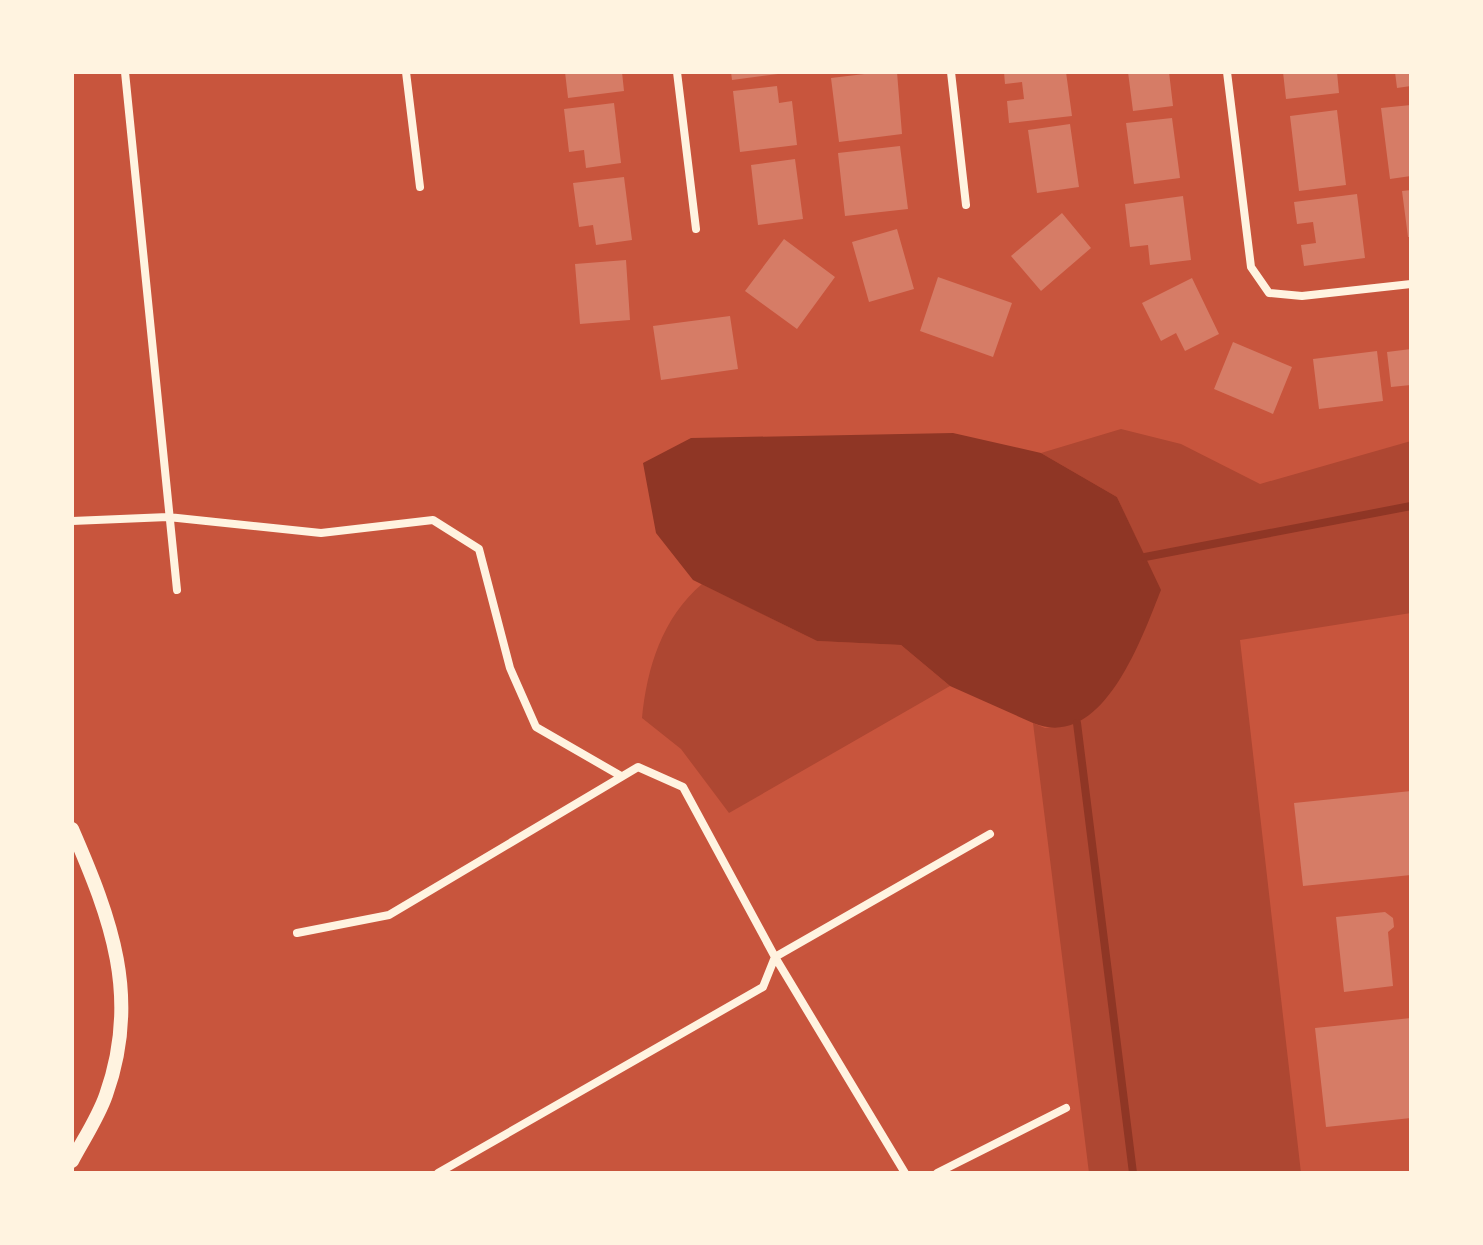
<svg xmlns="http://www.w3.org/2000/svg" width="1483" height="1245" viewBox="0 0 1483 1245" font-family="'Source Sans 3',sans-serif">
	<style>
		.green { fill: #ae4732 }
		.water { fill: #8f3625 }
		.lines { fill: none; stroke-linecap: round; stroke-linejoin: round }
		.stream { stroke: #8f3625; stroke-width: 8 }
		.building { fill: #d67c66 }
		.minor { stroke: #fff3e0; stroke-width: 8 }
		.tertiary { stroke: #fff3e0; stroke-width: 14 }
	</style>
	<rect width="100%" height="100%" fill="#c8553d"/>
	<path class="green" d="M1121,429L1181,444L1260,484L1411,441V613L1240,640L1301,1173H1089L1033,723L1045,728L1077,723L1160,590L1117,497L1041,453Z
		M702,584L817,641L901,645L950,686L729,813L681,749L642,718C647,668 662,618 702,584Z"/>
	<path class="water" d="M953,433L1041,453L1117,497L1161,590C1142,637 1103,752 1033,723L950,686L901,645L817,641L693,580L656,533L643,463L691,438Z"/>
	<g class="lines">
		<path class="stream" d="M1145,557L1411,506
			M1077,723L1133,1173"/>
	</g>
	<path class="building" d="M565,72H622L624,91L568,98Z
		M731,72H778V74L732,80Z
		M881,72H897L902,134L839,142L831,78Z
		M1004,72H1066L1072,116L1009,123L1007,101L1024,99L1022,82L1005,84Z
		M1128,72H1169L1173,106L1133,111Z
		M1283,72H1337L1339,93L1286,99Z
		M1395,72H1411V86L1397,88Z
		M777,86L779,103L792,101L797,145L740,152L733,91Z
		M614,103L621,163L586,168L584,150L569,152L564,109Z
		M1411,105V176L1390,179L1381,108Z
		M1337,110L1346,185L1299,191L1290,116Z
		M1172,118L1180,178L1134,184L1126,123Z
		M1070,124L1079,187L1037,193L1028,130Z
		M900,146L908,209L845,216L838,153Z
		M795,159L803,219L758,225L751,165Z
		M624,177L632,240L596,245L593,225L579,227L573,183Z
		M1411,190V237H1408L1402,191Z
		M1357,194L1365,258L1304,266L1301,245L1316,243L1313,222L1297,224L1294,202Z
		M1183,196L1191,260L1150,265L1148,245L1130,247L1125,204Z
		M1062,213L1091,248L1041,291L1011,256Z
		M897,229L914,289L869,302L852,242Z
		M784,239L835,277L797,329L745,291Z
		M626,260L630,320L580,324L575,264Z
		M938,277L1012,303L993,357L920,331Z
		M1192,278L1219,334L1185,351L1176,333L1161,341L1142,303Z
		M730,316L738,369L661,380L653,326Z
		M1233,342L1292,367L1273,414L1214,389Z
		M1411,349V385L1391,387L1387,352Z
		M1377,351L1383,401L1319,409L1313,359Z
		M1411,791V875L1303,886L1294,803Z
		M1385,912L1393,918L1394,927L1388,932L1393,986L1344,992L1336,917Z
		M1411,1018V1118L1326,1127L1315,1028Z"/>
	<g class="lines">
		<path class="minor" d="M125,72L177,590
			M406,72L420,187
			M677,72L696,229
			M951,72L966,205
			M1227,72L1251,267L1269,293L1302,296L1411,284
			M72,521L168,517L321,533L433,520L479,549L510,668L536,727L621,776
			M297,933L389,915L638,767L683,787L775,957L905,1173
			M438,1173L763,987L775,957L990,834
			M937,1173L1066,1108"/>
		<path class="tertiary" d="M72,829C111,919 141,997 106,1095C98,1118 83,1140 72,1161"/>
	</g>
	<rect width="1483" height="1245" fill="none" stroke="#fff3e0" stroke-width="148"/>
</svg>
